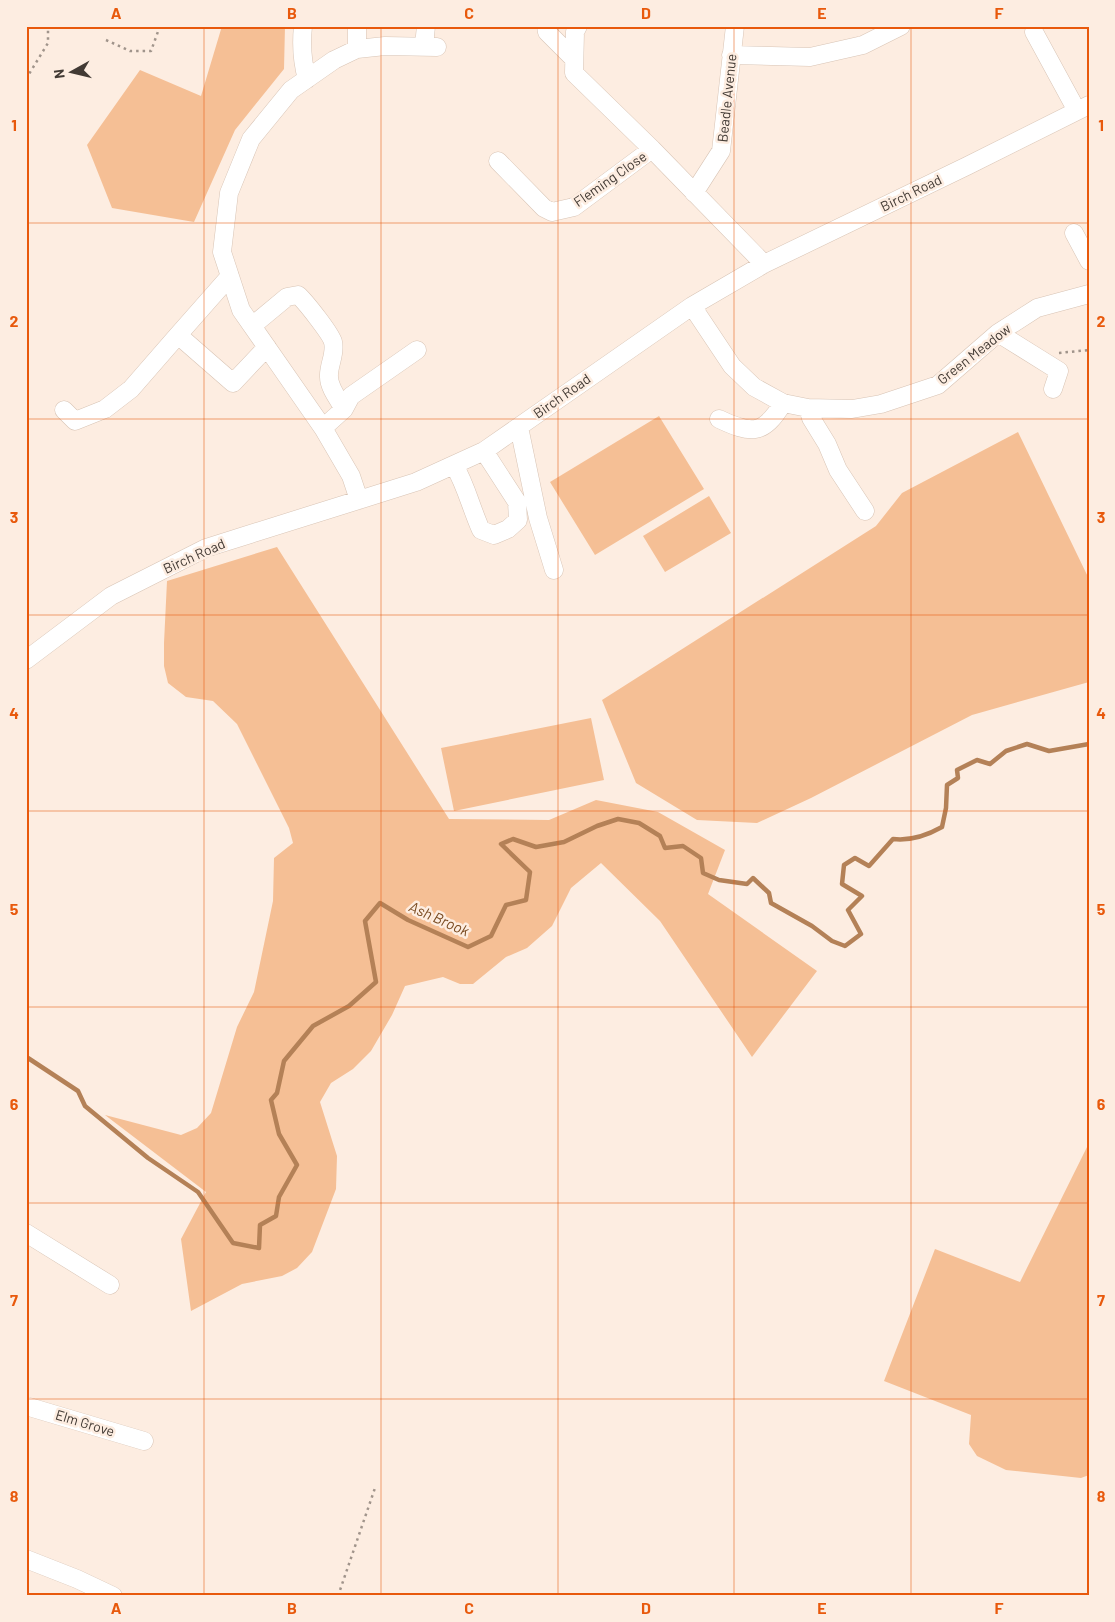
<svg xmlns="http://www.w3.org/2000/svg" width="1115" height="1622" viewBox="0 0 1115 1622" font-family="Barlow,sans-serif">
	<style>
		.green { fill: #f5bf95 }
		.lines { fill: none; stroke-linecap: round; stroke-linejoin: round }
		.stream { stroke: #b48157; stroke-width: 4.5 }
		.minor-casing { stroke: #d8c4b5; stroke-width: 19 }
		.path { stroke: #a0948b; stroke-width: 2.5; stroke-dasharray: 2.5 4; stroke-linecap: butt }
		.minor { stroke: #fff; stroke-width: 18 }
		.grid { fill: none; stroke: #e8590c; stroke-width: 1; stroke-opacity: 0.55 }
		.labels { text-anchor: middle; stroke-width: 5; stroke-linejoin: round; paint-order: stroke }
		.street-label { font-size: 14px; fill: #423a34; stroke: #fdede1 }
		.water-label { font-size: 15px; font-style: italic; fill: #7a4b21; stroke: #fdede1 }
		.neatline { fill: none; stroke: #e8590c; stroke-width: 2 }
		.grid-label { font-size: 16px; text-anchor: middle; font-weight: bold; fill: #e8590c }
	</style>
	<rect width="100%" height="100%" fill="#fdede1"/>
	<path class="green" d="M222,26H285L284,69L235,130L194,222L112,208L87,145L140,70L201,96Z
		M659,416L704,489L595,555L550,482Z
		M1018,432L1089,579V682L972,715L811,798L757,823L697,820L636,783L602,700L876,526L902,493Z
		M709,496L731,533L665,572L643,536Z
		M277,547L449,819L549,820L596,800L658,812L725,850L708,894L817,971L752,1057L660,921L601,863L571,888L552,926L527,948L506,957L473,984H460L443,977L405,986L392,1015L371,1051L353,1069L331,1083L320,1102L337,1156L336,1189L312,1252L297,1268L282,1276L242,1284L191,1311L181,1239L206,1192L105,1115L181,1135L197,1128L211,1113L237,1027L254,992L273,901L274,858L293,843L289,828L237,724L213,701L186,697L168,683L164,666V643L167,581Z
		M591,718L604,780L454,811L441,748Z
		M1089,1143V1475L1081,1478L1006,1470L977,1456L969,1444L971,1415L884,1381L935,1249L1020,1282Z"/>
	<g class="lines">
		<path class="stream" d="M28,1058L78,1091L85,1106L148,1158L198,1192L233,1243L259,1248L260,1225L276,1216L279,1197L297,1165L279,1134L271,1100L277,1093L284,1061L313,1026L349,1006L376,982L365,921L380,903L408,920L468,947L491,936L506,905L526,900L530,872L501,844L513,839L536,847L564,842L597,826L618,819L639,823L660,836L665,848L683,846L701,858L703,873L719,880L747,884L753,878L769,893L771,903L812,926L832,941L845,946L861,934L848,910L862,896L842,884L844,865L855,858L869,866L893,839C910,841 926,836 942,827L946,808L947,785L958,778L957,770L977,760L990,764L1006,751L1027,744L1049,751L1089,744"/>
		<g class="minor-casing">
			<path id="minor" d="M303,26C301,45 302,61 307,79
				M546,26L547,32L574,59
				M578,26L575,32L574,73L652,149L764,264
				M1034,32L1077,111
				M424,46L426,26
				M357,49V26
				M731,55L810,57L863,45L901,26
				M498,161L544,208L552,212L574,207L652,149
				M694,193L721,151L735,26
				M1074,233L1089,261
				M230,276L178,335L233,383L267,347
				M692,306L732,366L754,387L783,403L808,408L852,409L881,404L938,385L998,333L1037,308L1089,294
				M252,326L287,297L298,295C305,301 331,334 333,342C336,354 328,366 329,377C329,388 339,400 344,409
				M998,333L1059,371L1053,389
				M808,408L811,418L827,444L838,470L865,511
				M64,410L75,421L105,409L131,389L178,335
				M719,419C751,434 763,436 783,403
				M519,427L538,518L554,570
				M323,428L344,409L351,396L417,350
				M454,465C466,485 471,508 481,530L494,535L508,529L518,520L517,502L484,451
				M359,500L351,476L323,428L241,310L222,252L229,193L251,139L291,90L334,60L357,49L385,46L437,47
				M26,660L111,596L206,548L416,482L484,451L692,306L764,264L967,166L1089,105
				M26,1233L110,1285
				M26,1406L144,1441
				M26,1559L77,1579L113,1596"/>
		</g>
		<path class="path" d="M106,40L130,51H151L160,26
			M26,79L48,43V26
			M1059,353L1089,350
			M338,1596L375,1488"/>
		<use href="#minor" class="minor"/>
	</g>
	<path class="grid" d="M204,26V1596M381,26V1596M558,26V1596M734,26V1596M911,26V1596M26,223H1089M26,419H1089M26,615H1089M26,811H1089M26,1007H1089M26,1203H1089M26,1399H1089"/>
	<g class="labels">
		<g class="street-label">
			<text transform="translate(727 98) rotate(-84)" y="5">Beadle Avenue</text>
			<text transform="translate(610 179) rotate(-35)" y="5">Fleming Close</text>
			<text transform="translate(911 193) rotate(-26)" y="5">Birch Road</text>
			<text transform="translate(974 354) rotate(-38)" y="5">Green Meadow</text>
			<text transform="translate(562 396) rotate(-35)" y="5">Birch Road</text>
			<text transform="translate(194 556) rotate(-24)" y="5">Birch Road</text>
			<text transform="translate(85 1423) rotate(17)" y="5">Elm Grove</text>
		</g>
		<g class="water-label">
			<text transform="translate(439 919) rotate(24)" y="5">Ash Brook</text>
		</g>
	</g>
	<rect width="1115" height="1622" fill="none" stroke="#fdede1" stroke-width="55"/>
	<g transform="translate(72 72) rotate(262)" stroke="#fdede1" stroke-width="4" paint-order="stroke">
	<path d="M0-4L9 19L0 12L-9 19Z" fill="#423a34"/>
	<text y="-8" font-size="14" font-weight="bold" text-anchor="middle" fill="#423a34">N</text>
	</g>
	<rect x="28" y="28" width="1060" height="1566" class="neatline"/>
	<g class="grid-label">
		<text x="116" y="19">A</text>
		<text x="292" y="19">B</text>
		<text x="469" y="19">C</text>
		<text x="646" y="19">D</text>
		<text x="822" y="19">E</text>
		<text x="999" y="19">F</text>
		<text x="14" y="131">1</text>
		<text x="1101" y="131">1</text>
		<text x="14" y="327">2</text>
		<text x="1101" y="327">2</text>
		<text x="14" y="523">3</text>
		<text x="1101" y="523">3</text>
		<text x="14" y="719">4</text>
		<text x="1101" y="719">4</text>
		<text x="14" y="915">5</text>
		<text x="1101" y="915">5</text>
		<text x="14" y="1110">6</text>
		<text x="1101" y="1110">6</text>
		<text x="14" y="1306">7</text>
		<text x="1101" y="1306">7</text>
		<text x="14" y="1502">8</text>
		<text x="1101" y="1502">8</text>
		<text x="116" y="1614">A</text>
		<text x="292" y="1614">B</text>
		<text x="469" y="1614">C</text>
		<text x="646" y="1614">D</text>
		<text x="822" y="1614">E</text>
		<text x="999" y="1614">F</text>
	</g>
</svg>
